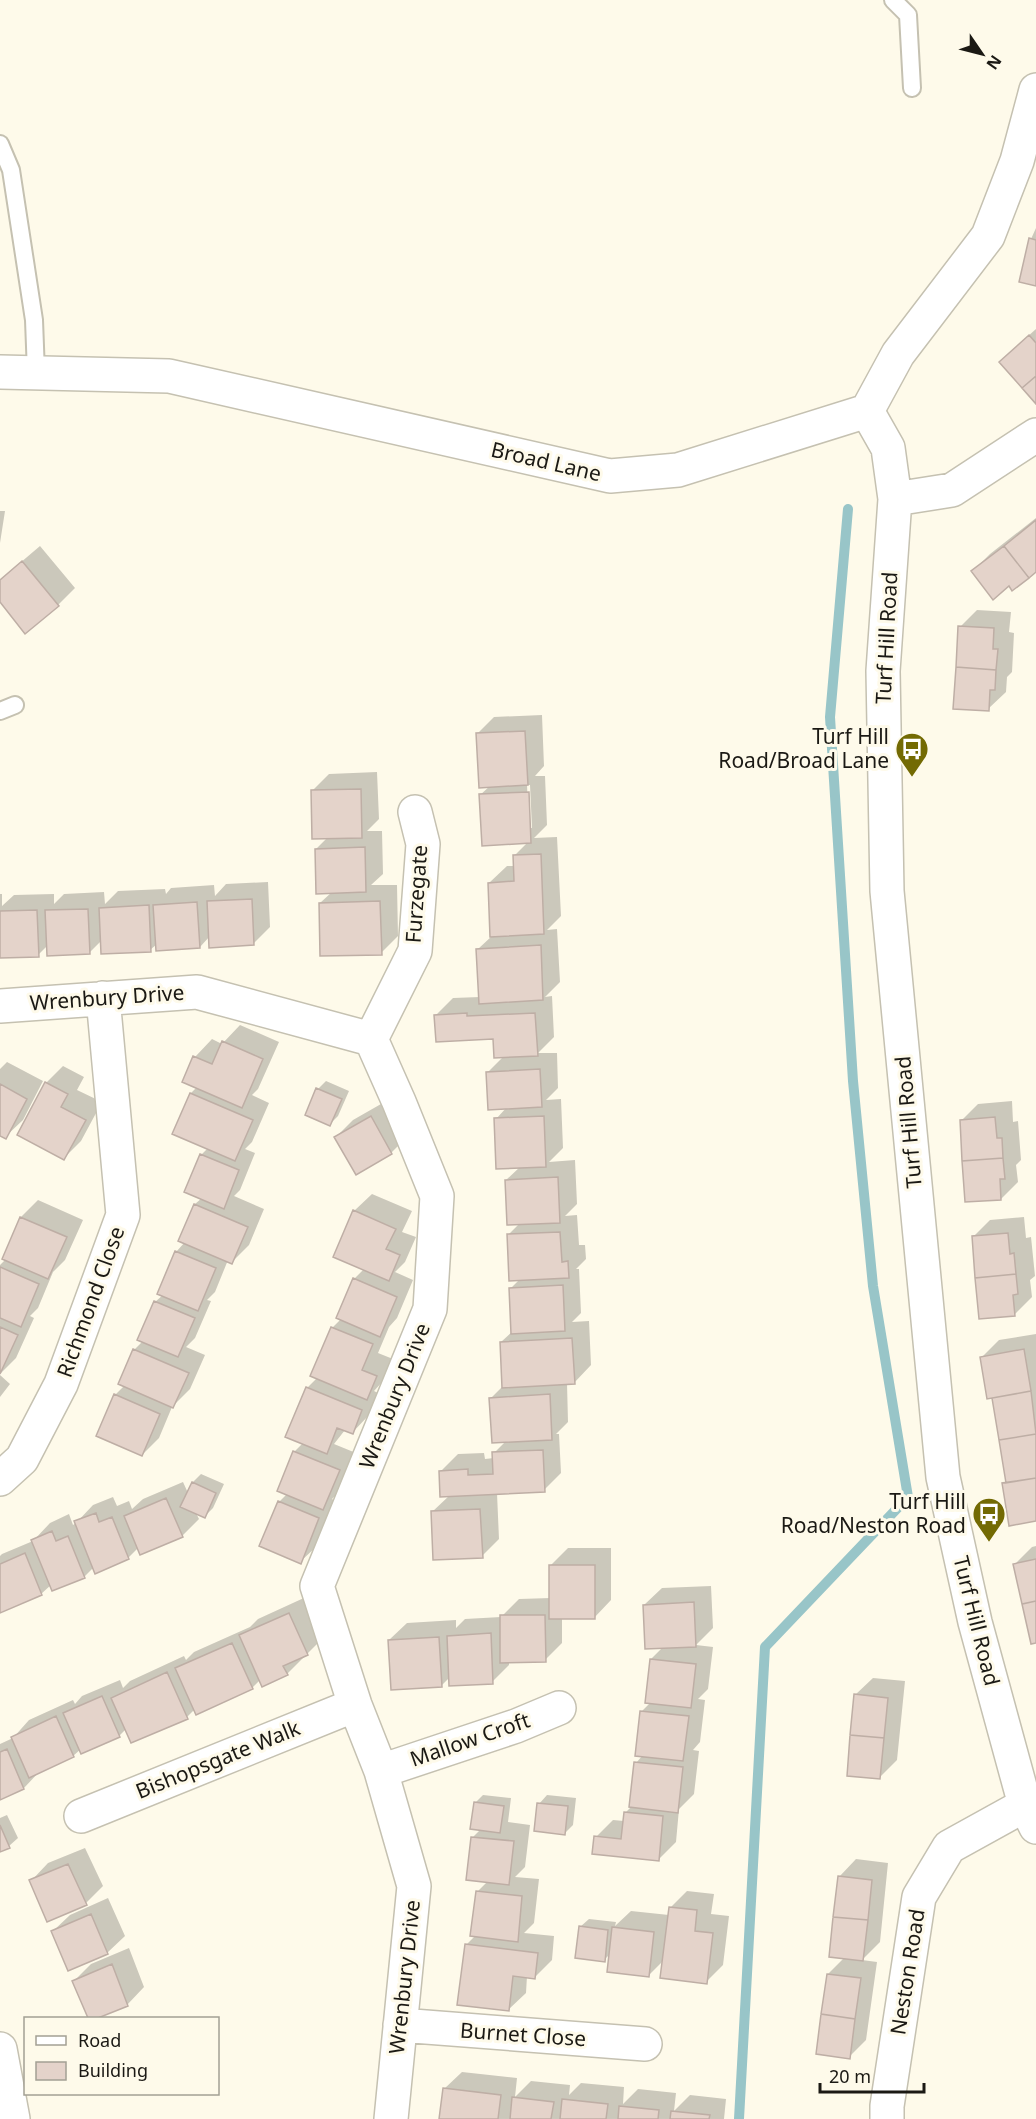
<svg xmlns="http://www.w3.org/2000/svg" width="1036" height="2119" viewBox="0 0 1036 2119" font-family="'Noto Sans',sans-serif">
	<style>
		.shadow { fill: #0003; fill-rule: evenodd }
		.lines { fill: none; stroke-linecap: round; stroke-linejoin: round }
		.stream { stroke: #98c5c8; stroke-width: 10 }
		.building { fill: #e4d3ca; stroke: #beaea5; stroke-width: 1.5 }
		.service-casing { stroke: #c5c1b1; stroke-width: 20 }
		.minor-casing { stroke: #c5c1b1; stroke-width: 36 }
		.secondary-casing { stroke: #c5c1b1; stroke-width: 36 }
		.service { stroke: #fff; stroke-width: 16 }
		.minor { stroke: #fff; stroke-width: 33 }
		.secondary { stroke: #fff; stroke-width: 33 }
		.labels { text-anchor: middle; stroke-width: 6; stroke-linejoin: round; paint-order: stroke }
		.street-label { font-size: 21px; fill: #1b1914; stroke: #fefaea }
		.poi-label { font-size: 21px; fill: #1b1914; stroke: #fefaea; text-anchor: end }
	</style>
	<rect width="100%" height="100%" fill="#fefaea"/>
	<path class="shadow" d="M1036,228V285L1031,239Z
		M1036,329V401L1018,345Z
		M0,511H5L0,543Z
		M1036,518V570L1010,584L973,571L990,554Z
		M40,546L75,588L58,605L0,600V580Z
		M977,610L1011,612L1009,632L1014,633L1012,672L1007,677L1006,692L988,709L960,627Z
		M542,715L544,766L535,776H545L547,825L534,838L557,837L561,916L547,930L557,929L560,982L545,997L552,996L554,1037L538,1053H557L558,1088L546,1100L561,1099L563,1148L549,1162L575,1160L577,1204L565,1216L577,1215L579,1245H585L586,1259L576,1269H579L581,1313L572,1322L589,1321L591,1365L574,1383H567L568,1422L556,1434H559L561,1473L544,1490L497,1493L499,1539L482,1556L432,1512L450,1495L441,1471L458,1454L484,1453L485,1459L494,1458V1453L506,1441L491,1398L503,1386L501,1342L513,1331L511,1288L520,1279L508,1235L520,1223L506,1180L520,1167L496,1119L507,1107L488,1072L504,1056L494,1037L436,1015L453,998L480,997L478,949L492,936L489,883L507,866H515L514,856L528,842L480,795L490,786L477,734L494,717ZM527,785H530L532,828H529Z
		M377,772L379,819L367,831H382L383,874L371,885H397L398,936L381,953L320,903L332,892L316,849L328,837L312,791L329,774Z
		M268,882L270,927L253,944L210,936L200,947L157,944L150,950L102,940L89,953L48,945L38,955L0,956V894H2V906L14,895L54,894V904L64,894L104,892L105,904L118,891L165,889L166,894L171,888L214,885L215,896L226,884Z
		M240,1025L279,1042L258,1089L252,1095L269,1103L252,1142L245,1149L255,1153L240,1190L234,1196L264,1209L249,1245L232,1262L228,1260L215,1292L207,1300L211,1301L195,1338L186,1347L205,1355L190,1389L172,1407L159,1438L142,1455L115,1395L125,1385L120,1383L135,1349L143,1341L155,1302L163,1295L159,1293L176,1252L185,1242L195,1204L202,1198L201,1155L208,1148L191,1093L197,1087L184,1081L195,1057L212,1039L222,1044Z
		M7,1062L43,1081L23,1120L5,1137L0,1134V1069Z
		M63,1066L84,1077L77,1090L102,1102L81,1141L64,1158L46,1083Z
		M326,1081L349,1091L338,1116L330,1124L318,1089Z
		M388,1100L408,1136L391,1153L336,1137L353,1120Z
		M1012,1101L1013,1122L1018,1121L1021,1160L1016,1165L1018,1182L1001,1199L961,1121L978,1104Z
		M372,1194L412,1211L402,1232L416,1237L405,1262L395,1272L413,1280L397,1318L389,1327L378,1353L393,1359L383,1381L374,1391L378,1393L369,1415L352,1433L345,1430L334,1444L356,1453L340,1491L332,1499L335,1501L318,1545L300,1562L279,1502L287,1494L294,1452L304,1442L307,1388L317,1378L332,1328L341,1319L354,1279L364,1269L354,1211Z
		M38,1200L83,1220L65,1260L53,1272L38,1308L30,1316L34,1318L16,1358L0,1374V1265L6,1259L4,1258L21,1217Z
		M1024,1217L1026,1238L1031,1237L1035,1276L1030,1280L1032,1297L1015,1314L973,1237L990,1220Z
		M1036,1334V1519L1003,1484L1007,1480L993,1396L982,1357L999,1340Z
		M0,1375L10,1384L0,1397Z
		M201,1474L224,1484L213,1508L204,1517L196,1513L199,1519L182,1536L138,1548L128,1558L94,1567L85,1576L53,1589L51,1585L41,1594L0,1612V1556L2,1554L33,1541L50,1523L69,1514L73,1525L76,1523L93,1505L113,1497L117,1506L129,1501L132,1509L143,1499L183,1482L188,1493L193,1482Z
		M1036,1546V1642L1015,1564L1032,1547Z
		M568,1548H611V1600L594,1618L562,1617V1643L545,1660L509,1661V1665L492,1682L450,1677L441,1686L389,1640L407,1623L456,1620V1628L465,1619L501,1617L519,1599L551,1598V1565Z
		M711,1586L713,1628L696,1645L713,1647L708,1689L698,1699L705,1700L700,1742L693,1750L699,1751L694,1794L679,1809L676,1842L659,1859L596,1837L613,1820L624,1821L625,1813L632,1806L636,1763L643,1755L641,1712L651,1702V1659L663,1647L644,1605L662,1588Z
		M306,1597L324,1637L287,1674L260,1680L252,1688L195,1709L187,1717L126,1729L120,1735L82,1752L81,1749L73,1756L40,1771L24,1788L0,1797V1744L13,1738L29,1720L73,1700L75,1704L82,1696L120,1680L123,1688L130,1681L184,1656L186,1660L194,1652L250,1627L258,1619Z
		M873,1678L905,1681L897,1760L880,1777L855,1695Z
		M483,1795L511,1798L508,1822L530,1825L525,1867L515,1877L539,1879L534,1923L524,1933L554,1936L552,1960L535,1977L527,1976L526,1993L508,2010L466,1945L476,1935L477,1892L488,1881L473,1837L481,1829L475,1803Z
		M547,1795L576,1798L573,1825L565,1833L539,1804Z
		M7,1815L18,1838L9,1846L0,1851V1818Z
		M85,1848L103,1886L86,1903L31,1881L48,1863Z
		M856,1859L888,1863L880,1942L862,1960L877,1962L866,2040L849,2057L828,1974L845,1957L839,1877Z
		M687,1891L714,1894L711,1914L729,1916L723,1965L706,1982L664,1960L648,1976L611,1953L604,1960L580,1927L589,1919L616,1922L615,1926L631,1911L669,1915L670,1908Z
		M108,1898L125,1936L107,1953L52,1932L70,1915Z
		M129,1948L144,1987L127,2005L95,2018H90L74,1981L91,1964Z
		M462,2072L517,2078L515,2097L531,2081L570,2085L569,2095L581,2083L624,2087L623,2104L638,2089L676,2093L674,2111L690,2095L726,2099L724,2119H441L444,2089Z"/>
	<g class="lines">
		<path class="stream" d="M739,2119L765,1647L908,1497L873,1286L853,1081L830,717L848,509"/>
	</g>
	<path class="building" d="M1029,238L1036,240V286L1019,282Z
		M1029,335L1036,343V376L1022,388L999,362Z
		M1036,376V404L1022,388Z
		M1036,520V572L1029,578L1004,546Z
		M1004,546L1029,578L1012,591L1009,586L993,600L971,571Z
		M22,561L59,606L25,634L0,602V580Z
		M958,626L994,628L993,649H998L996,670L956,667Z
		M956,667L996,670L995,690H990L989,711L953,709Z
		M525,731L528,785L479,788L476,733Z
		M361,789L362,838L312,839L311,790Z
		M529,792L531,843L482,846L479,794Z
		M365,847L366,892L316,894L315,849Z
		M541,854L544,934L490,937L488,883L514,881L513,855Z
		M252,899L254,945L209,948L207,901Z
		M380,901L382,955L320,956L319,903Z
		M197,902L200,948L156,951L153,905Z
		M149,905L151,952L101,954L99,908Z
		M88,909L90,954L47,956L45,910Z
		M37,910L39,957L0,958V911Z
		M541,945L543,1000L479,1004L476,949Z
		M467,1013V1016L535,1013L538,1056L494,1058L493,1039L436,1042L434,1015Z
		M222,1041L263,1059L242,1108L182,1082L193,1056L212,1064Z
		M540,1069L542,1107L488,1110L486,1072Z
		M45,1082L68,1094L61,1107L86,1120L64,1160L17,1135Z
		M0,1084L27,1099L6,1139L0,1136Z
		M316,1088L342,1099L330,1126L305,1115Z
		M190,1093L253,1120L235,1161L172,1134Z
		M371,1116L392,1154L356,1175L334,1137Z
		M544,1116L546,1167L496,1169L494,1118Z
		M995,1117L997,1138H1002L1003,1158L962,1161L960,1120Z
		M200,1154L239,1170L224,1209L184,1192Z
		M1003,1158L1005,1179H1000L1001,1200L965,1202L962,1161Z
		M558,1177L560,1223L507,1225L505,1180Z
		M194,1204L248,1227L232,1264L178,1241Z
		M353,1210L396,1229L386,1249L400,1255L389,1281L333,1257Z
		M20,1217L67,1237L48,1279L2,1259Z
		M560,1232L562,1262L568,1261L569,1278L509,1281L507,1234Z
		M1008,1233L1010,1254L1014,1253L1016,1274L975,1278L972,1236Z
		M175,1251L216,1268L198,1311L157,1294Z
		M0,1267L39,1284L21,1327L0,1318Z
		M1016,1274L1018,1294L1013,1295L1015,1316L979,1319L975,1278Z
		M353,1278L397,1297L380,1337L336,1318Z
		M563,1285L565,1331L511,1334L509,1288Z
		M154,1301L195,1318L178,1357L137,1340Z
		M0,1327L18,1335L0,1374Z
		M331,1327L373,1344L362,1370L377,1376L367,1400L310,1376Z
		M572,1338L575,1384L502,1388L500,1342Z
		M133,1349L189,1373L173,1408L118,1384Z
		M1024,1349L1031,1391L987,1399L980,1357Z
		M306,1387L362,1410L353,1434L337,1428L327,1454L285,1437Z
		M1031,1391L1036,1434L999,1440L992,1398Z
		M114,1394L160,1414L142,1456L96,1436Z
		M550,1394L552,1440L492,1443L489,1398Z
		M1036,1434V1478L1006,1483L999,1440Z
		M543,1450L545,1492L440,1497L439,1471L468,1469V1475L493,1474L492,1452Z
		M293,1451L340,1470L323,1510L277,1491Z
		M1036,1478V1521L1009,1526L1002,1483Z
		M192,1482L216,1493L205,1518L180,1507Z
		M166,1498L183,1537L140,1555L124,1516Z
		M278,1501L319,1518L301,1564L259,1546Z
		M480,1509L483,1558L433,1560L431,1511Z
		M96,1513L99,1522L112,1517L129,1559L95,1574L74,1521Z
		M52,1531L56,1541L68,1536L85,1578L52,1591L31,1540Z
		M25,1553L42,1595L0,1613V1564Z
		M1036,1559V1601L1022,1604L1013,1564Z
		M549,1565H595V1619H549Z
		M1036,1601V1643L1031,1644L1022,1604Z
		M694,1602L696,1647L645,1649L643,1605Z
		M289,1613L308,1655L283,1666L288,1675L262,1687L239,1635Z
		M500,1615H545L546,1662L500,1663Z
		M491,1633L493,1684L449,1686L447,1636Z
		M439,1637L442,1687L391,1690L388,1640Z
		M232,1643L253,1689L196,1715L175,1668Z
		M650,1659L696,1664L691,1708L645,1703Z
		M167,1672L188,1719L131,1743L111,1698Z
		M854,1694L888,1698L884,1738L850,1735Z
		M102,1696L120,1737L81,1754L63,1713Z
		M640,1711L689,1716L683,1761L635,1756Z
		M56,1716L74,1757L29,1778L11,1737Z
		M850,1735L884,1738L880,1779L847,1776Z
		M7,1749L24,1789L0,1800V1752Z
		M634,1762L683,1767L678,1813L629,1807Z
		M474,1802L504,1806L500,1833L470,1829Z
		M537,1803L568,1806L565,1835L534,1831Z
		M624,1812L663,1816L659,1861L592,1854L594,1836L621,1839Z
		M0,1825L10,1848L0,1852Z
		M471,1837L514,1841L509,1885L466,1880Z
		M68,1864L87,1905L47,1922L29,1880Z
		M838,1876L872,1880L868,1920L833,1917Z
		M476,1891L522,1896L518,1942L470,1936Z
		M669,1907L697,1910L695,1931L713,1933L707,1984L660,1978Z
		M91,1914L108,1954L68,1971L51,1931Z
		M833,1917L868,1920L863,1961L829,1957Z
		M579,1926L608,1930L605,1962L575,1958Z
		M612,1927L654,1932L649,1977L607,1972Z
		M465,1944L538,1953L535,1979L513,1976L509,2011L457,2005Z
		M112,1964L128,2006L98,2018H88L72,1981Z
		M827,1974L861,1978L855,2019L821,2014Z
		M821,2014L855,2019L850,2059L816,2054Z
		M443,2088L501,2095L498,2119H439Z
		M512,2097L554,2102L551,2119H510Z
		M562,2099L608,2104L606,2119H560Z
		M619,2106L659,2110L658,2119H618Z
		M671,2111L710,2115L709,2119H670Z"/>
	<g class="lines">
		<g class="service-casing">
			<path id="service" d="M893,0L908,15L912,88
				M0,144L11,170L34,320L36,373
				M0,711L15,705"/>
		</g>
		<g class="minor-casing">
			<path id="minor" d="M867,411L888,448L895,499L883,671L887,891L943,1477L975,1622L1025,1805L1036,1827
				M895,499L952,490L1036,435
				M0,1006L197,992L371,1039L399,1102L437,1196L430,1309L317,1586L355,1705L381,1771L414,1886L391,2119
				M371,1039L415,951L423,844L415,812
				M0,1479L22,1459L61,1384L123,1215L103,998
				M381,1771L516,1726L559,1708
				M81,1816L355,1705
				M400,2025L645,2044
				M0,2049L13,2119
				M887,2119V2106L919,1897L949,1847L1025,1805"/>
		</g>
		<g class="secondary-casing">
			<path id="secondary" d="M0,372L169,376L610,476L678,470L867,411L898,354L988,236L1017,161L1036,90"/>
		</g>
		<use href="#service" class="service"/>
		<use href="#minor" class="minor"/>
		<use href="#secondary" class="secondary"/>
	</g>
	<defs>
		<g id="bus-pin" transform="scale(1.725)"><path d="M0 17L-7.5 6A9.5 9.5 0 1 1 7.5 6Z" fill="#736a03" stroke="#fefaea"/><path d="M-5-6H5V4H4V6H2V4H-2V6H-4V4H-5ZM-3.5-4V0h7V-4ZM-3.5 1.2v1.5H-2V1.2ZM2 1.2v1.5H3.5V1.2Z" fill="#fff"/></g>
	</defs>
	<g fill-rule="evenodd">
		<use href="#bus-pin" x="912" y="749"/>
		<use href="#bus-pin" x="989" y="1514"/>
	</g>
	<g class="labels">
		<g class="street-label">
			<text transform="translate(546 462) rotate(13)" y="7">Broad Lane</text>
			<text transform="translate(887 638) rotate(-87)" y="7">Turf Hill Road</text>
			<text transform="translate(417 894) rotate(-86)" y="7">Furzegate</text>
			<text transform="translate(107 998) rotate(-4)" y="7">Wrenbury Drive</text>
			<text transform="translate(909 1122) rotate(-95)" y="7">Turf Hill Road</text>
			<text transform="translate(91 1302) rotate(-70)" y="7">Richmond Close</text>
			<text transform="translate(395 1396) rotate(-68)" y="7">Wrenbury Drive</text>
			<text transform="translate(976 1621) rotate(76)" y="7">Turf Hill Road</text>
			<text transform="translate(470 1740) rotate(-19)" y="7">Mallow Croft</text>
			<text transform="translate(218 1760) rotate(-22)" y="7">Bishopsgate Walk</text>
			<text transform="translate(908 1972) rotate(-81)" y="7">Neston Road</text>
			<text transform="translate(405 1977) rotate(-84)" y="7">Wrenbury Drive</text>
			<text transform="translate(523 2035) rotate(4)" y="7">Burnet Close</text>
		</g>
		<g class="poi-label">
			<text x="889" y="744">Turf Hill<tspan x="889" dy="24">Road/Broad Lane</tspan></text>
			<text x="966" y="1509">Turf Hill<tspan x="966" dy="24">Road/Neston Road</tspan></text>
		</g>
	</g>
	<rect x="24" y="2017" width="195" height="78" fill="#fefaea" stroke="#a3a094" stroke-width="1.5"/>
	<rect x="36" y="2036" width="30" height="9" fill="#ffffff" stroke="#a3a094" stroke-width="1.5"/>
	<text x="78" y="2047" font-size="18" fill="#1b1914">Road</text>
	<rect x="36" y="2062" width="30" height="18" fill="#e4d3ca" stroke="#a3a094" stroke-width="1.5"/>
	<text x="78" y="2077" font-size="18" fill="#1b1914">Building</text>
	<g transform="translate(982 54) rotate(125)" stroke="#fefaea" stroke-width="4.5" paint-order="stroke">
	<path d="M0-4.5L10 22L0 15L-10 22Z" fill="#1b1914"/>
	<text y="-9" font-size="16" font-weight="bold" text-anchor="middle" fill="#1b1914">N</text>
	</g>
	<path d="M820 2083v9h104v-9" fill="none" stroke="#1b1914" stroke-width="3"/>
	<text x="829" y="2083" font-size="18" fill="#1b1914" stroke="#fefaea" stroke-width="4.5" paint-order="stroke">20 m</text>
</svg>
